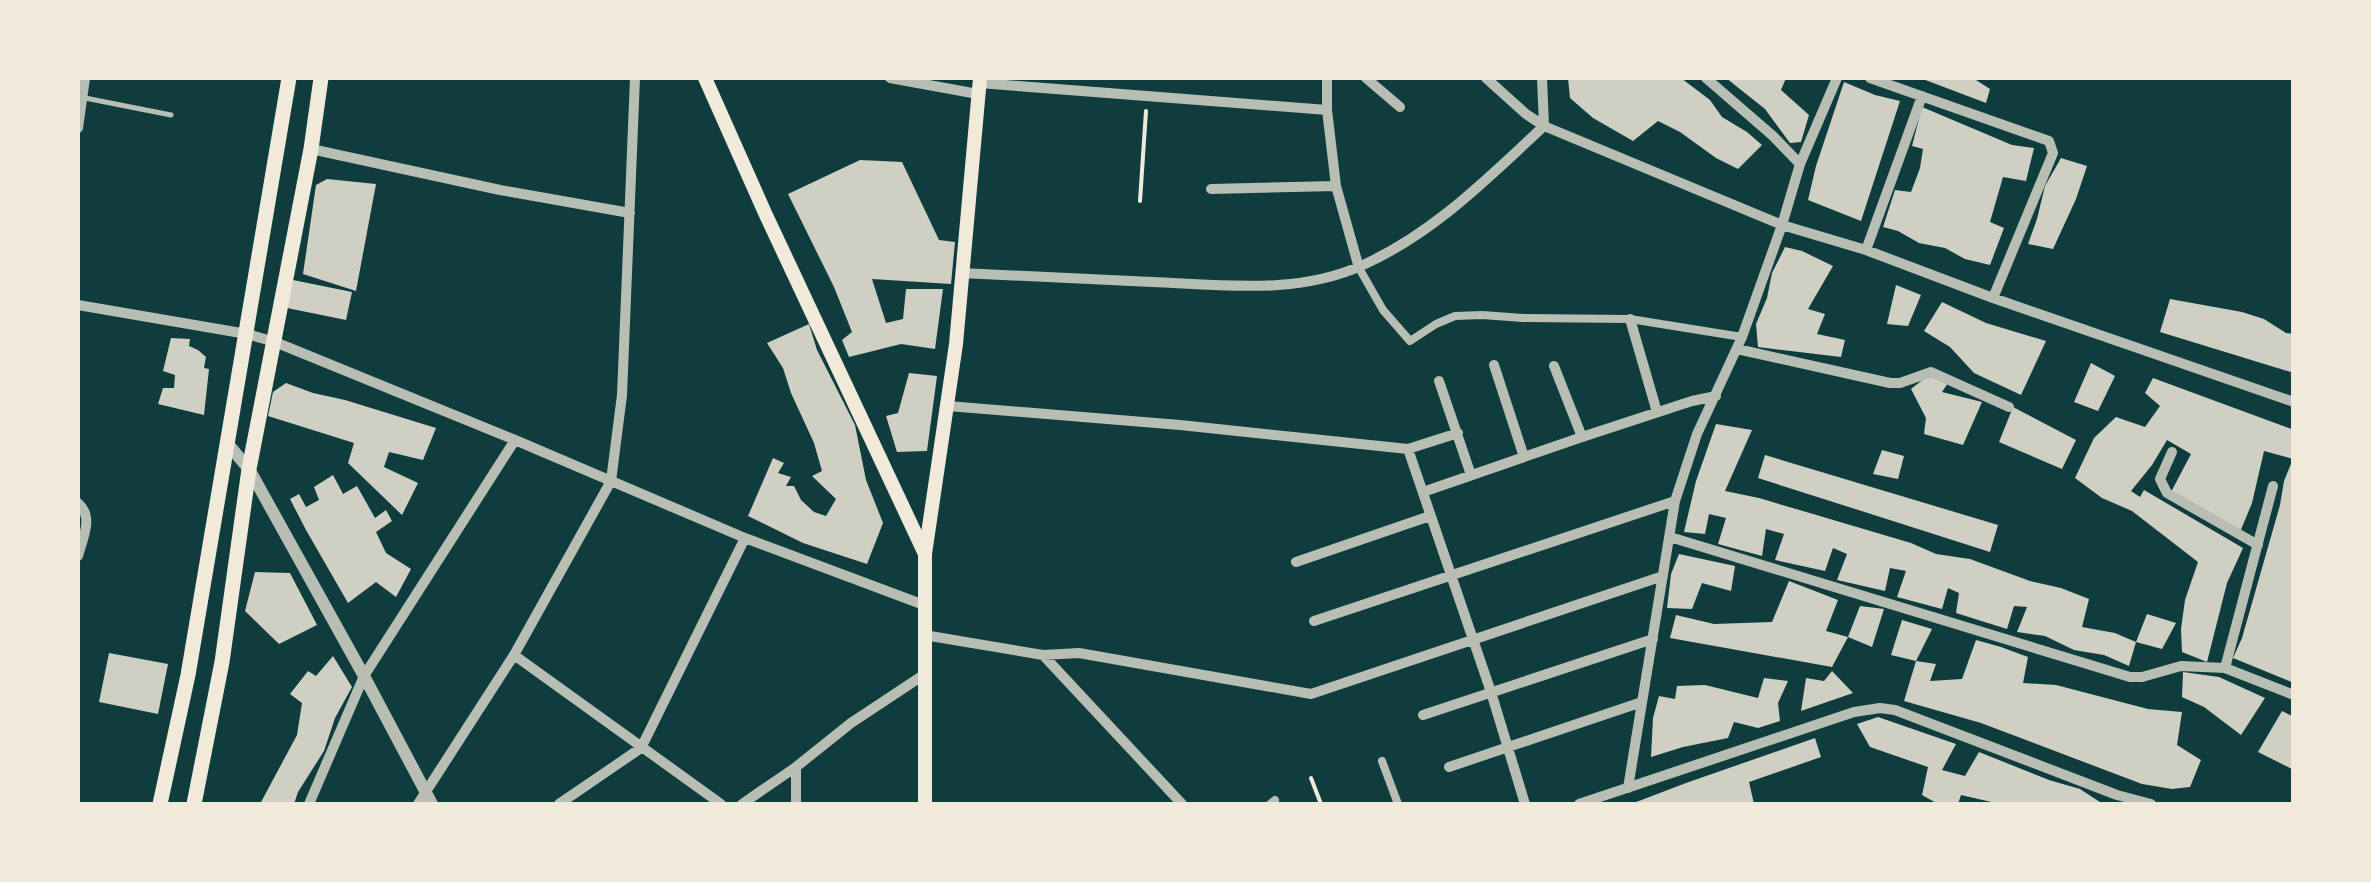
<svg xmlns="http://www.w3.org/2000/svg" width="2371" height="882" viewBox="0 0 2371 882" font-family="'Open Sans',sans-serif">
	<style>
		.building { fill: #cfcfc3 }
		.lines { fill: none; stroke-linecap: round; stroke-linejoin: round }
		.path { stroke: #f1e9da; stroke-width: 4 }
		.service { stroke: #b8beb3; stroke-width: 5 }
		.pedestrian { stroke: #b8beb3; stroke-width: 8 }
		.minor { stroke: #b8beb3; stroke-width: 10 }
		.tertiary { stroke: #b8beb3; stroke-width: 12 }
		.secondary { stroke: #f1e9da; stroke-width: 14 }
		.primary { stroke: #f1e9da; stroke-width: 15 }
	</style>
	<rect width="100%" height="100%" fill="#0f3d3e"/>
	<path class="building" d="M1568,78H1681L1710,100L1722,117L1747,132L1762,145L1738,169L1716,158L1680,132L1658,121L1633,141L1593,118L1570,98Z
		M1726,78H1786L1781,90L1809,115L1801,142L1790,143L1765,109Z
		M1920,78H1973L1990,89L1986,103Z
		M1844,82L1875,95L1900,101L1861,221L1808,200L1816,166Z
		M1922,107L2012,145L2034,148L2026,181L2003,177L1990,222L2004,228L1990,265L1965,259L1945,248L1919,243L1898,231L1883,227L1895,190L1911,192L1920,168L1923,149L1912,146Z
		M2061,158L2087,166L2076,199L2053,249L2028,244L2037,219L2045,186Z
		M860,160L902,162L939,240L955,242L951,284L872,279L886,323L903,319L906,289H943L935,349L901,344L849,357L842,340L852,332L834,287L788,194Z
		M327,179L376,184L356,291L303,274L316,185Z
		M1785,247L1802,251L1833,266L1808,309L1825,314L1817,334L1845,340L1841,357L1758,347L1756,324L1767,298L1772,273Z
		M293,280L352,292L346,320L287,308Z
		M1896,285L1921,295L1908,326L1887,324Z
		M2170,299L2242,312L2264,319L2286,333L2294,334V373L2160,332Z
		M1942,302L1986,323L2046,341L2021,395L1974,373L1950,347L1924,331Z
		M809,324L817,350L855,425L866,480L883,523L867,564L803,543L748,516L773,458L784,463L778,473L791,477L786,486H794L801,500L814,512L826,516L836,499L812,476L822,471L814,443L791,393L783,368L767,343Z
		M171,338L190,339L189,346L198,350L206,357L204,368L209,369L204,415L158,404L163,388H174L175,375L163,371Z
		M2091,363L2115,376L2098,411L2074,402Z
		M909,373L937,376L927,451L897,452L886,416L898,413Z
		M1930,374L1950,380L1942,392L1982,402L1963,445L1924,434L1926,418L1911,389Z
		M2153,378L2294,430V683L2233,658L2242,638L2280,505L2284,481L2293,459L2264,451L2252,503L2240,532L2171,492L2191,454L2167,440L2152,465L2131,491L2140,497L2144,490L2243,548L2227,583L2207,662L2182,652L2181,629L2185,600L2198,562L2132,511L2102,498L2075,478L2094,438L2116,417L2145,427L2160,406L2145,393Z
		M286,383L313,393L345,400L436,428L423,460L389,452L384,467L418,483L402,515L348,463L354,443L268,416L273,392Z
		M2013,407L2076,440L2062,469L1999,442Z
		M1716,424L1752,430L1725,491L1759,498L1911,543L1936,554L1970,559L2030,581L2061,588L2089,599L2082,627L2115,633L2136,642L2129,666L2104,655L2074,650L2045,636L2017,632L2027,607L2014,606L2007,629L1956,613L1959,593L1948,588L1942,609L1897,597L1906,571L1890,568L1885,591L1837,580L1847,554L1833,548L1825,571L1775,560L1784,534L1766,529L1762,556L1718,544L1726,518L1709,514L1705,534L1684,532L1696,481Z
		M1882,450L1904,456L1898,479L1873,474Z
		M1765,455L1998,525L1990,552L1758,478Z
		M333,475L343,494L357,486L375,518L386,510L392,521L376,532L386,553L411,569L396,597L376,582L348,603L306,530L290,499L299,494L306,507L319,500L314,487Z
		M1679,554L1735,566L1731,591L1702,583L1692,609L1667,608L1671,574Z
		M255,572L290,573L317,625L279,644L245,611Z
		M1789,581L1838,600L1826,631L1848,637L1860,606L1884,609L1872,647L1848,637L1832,667L1670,638L1676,615L1714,624L1772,622Z
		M2147,614L2176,623L2162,649L2136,642Z
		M1902,620L1932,629L1916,661L1891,655Z
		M1976,640L2001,647L2028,657L2023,683L2056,685L2148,709L2182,712L2177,745L2201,760L2190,787L2172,789L2142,784L1981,723L1904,701L1916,661L1936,664L1930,681L1962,679Z
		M109,653L168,664L158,714L99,702Z
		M333,656L352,687L335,718L324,751L298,792L294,804H260L297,735L302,703L290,694L308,671L316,676Z
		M1832,671L1853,693L1801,711L1806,678L1824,681Z
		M2183,672L2219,677L2265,698L2241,735L2204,707L2182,697Z
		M1764,678L1788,681L1778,703L1780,721L1758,728L1734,722L1728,738L1683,747L1651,757L1653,718L1659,696L1675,699L1677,686L1705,685L1758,698Z
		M2282,711L2294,717V770L2258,752Z
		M1878,717L1956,744L1942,770L1965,776L1979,752L2049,780L2080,789L2103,804H2000L1961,795L1958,804H1938L1922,795L1928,767L1870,747L1857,724Z
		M1815,738L1821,757L1749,782L1754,804H1631L1686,783Z"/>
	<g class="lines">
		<path class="path" d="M1140,201L1146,111
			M1311,778L1321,804"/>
		<path class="service" d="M85,98L171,115"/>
		<path class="pedestrian" d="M1359,268L1383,310L1410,341L1436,324L1455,316L1482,315L1523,318L1630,319L1742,337
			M1382,761L1398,804
			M1270,804L1275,800"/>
		<path class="minor" d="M890,78L978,94
			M1327,78V110L1336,186L1359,268
			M1366,78L1400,107
			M1486,78L1526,114L1544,126L1782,225L1866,250L1993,298L2294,402
			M1542,78L1544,126
			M1706,78L1773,136L1800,164
			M1870,78L2049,141L2053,153L1993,298
			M979,83L1327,110
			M78,128L85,78
			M311,149L500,190L630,213
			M1211,189L1336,186
			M1866,250L1922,96
			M961,273C1025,276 1089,279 1152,282C1222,285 1298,295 1363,265C1434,233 1488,178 1544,126
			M78,305L247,334L275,342L515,440L745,538L924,605
			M1630,319L1657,412
			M1737,349L1890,383H1900L1931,372L2009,407
			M1494,365L1524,457
			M1554,366L1582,437
			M1439,381L1471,475
			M948,406L1180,425L1408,449L1458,433
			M1408,449L1491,692L1525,804
			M2172,452L2160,479L2167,493L2258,545
			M1423,492L1582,437L1692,401L1716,396
			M78,503C94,517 83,537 78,556
			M1670,537L2130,677H2142L2181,666L2225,668L2294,695
			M1296,562L1430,516
			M1314,621L1675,501
			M924,635L1043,655L1079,653L1311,694L1663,576
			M514,655L721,804
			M1043,655L1182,804
			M2225,668L2273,486
			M1423,715L1653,639
			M796,767V804
			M1449,767L1642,702
			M1628,788L1675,501L1697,434L1742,337L1782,225L1800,164L1837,78
			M309,804L364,676L515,440
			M418,804L514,655L611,481L622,395L635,78
			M559,804L641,748L745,538
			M742,804L796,767L851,723L925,674
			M1579,804L1854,712L1880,708L1895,710L2117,795L2151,804"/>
		<path class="tertiary" d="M227,443L249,469L364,676L432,804"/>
		<path class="secondary" d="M705,78L765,213L925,554
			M925,804V554L956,344L980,78"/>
		<path class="primary" d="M160,804L188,675L289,78
			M194,804L222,662L249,469L311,149L321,78"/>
	</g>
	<rect width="2371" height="882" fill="none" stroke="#f1e9da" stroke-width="160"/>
</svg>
